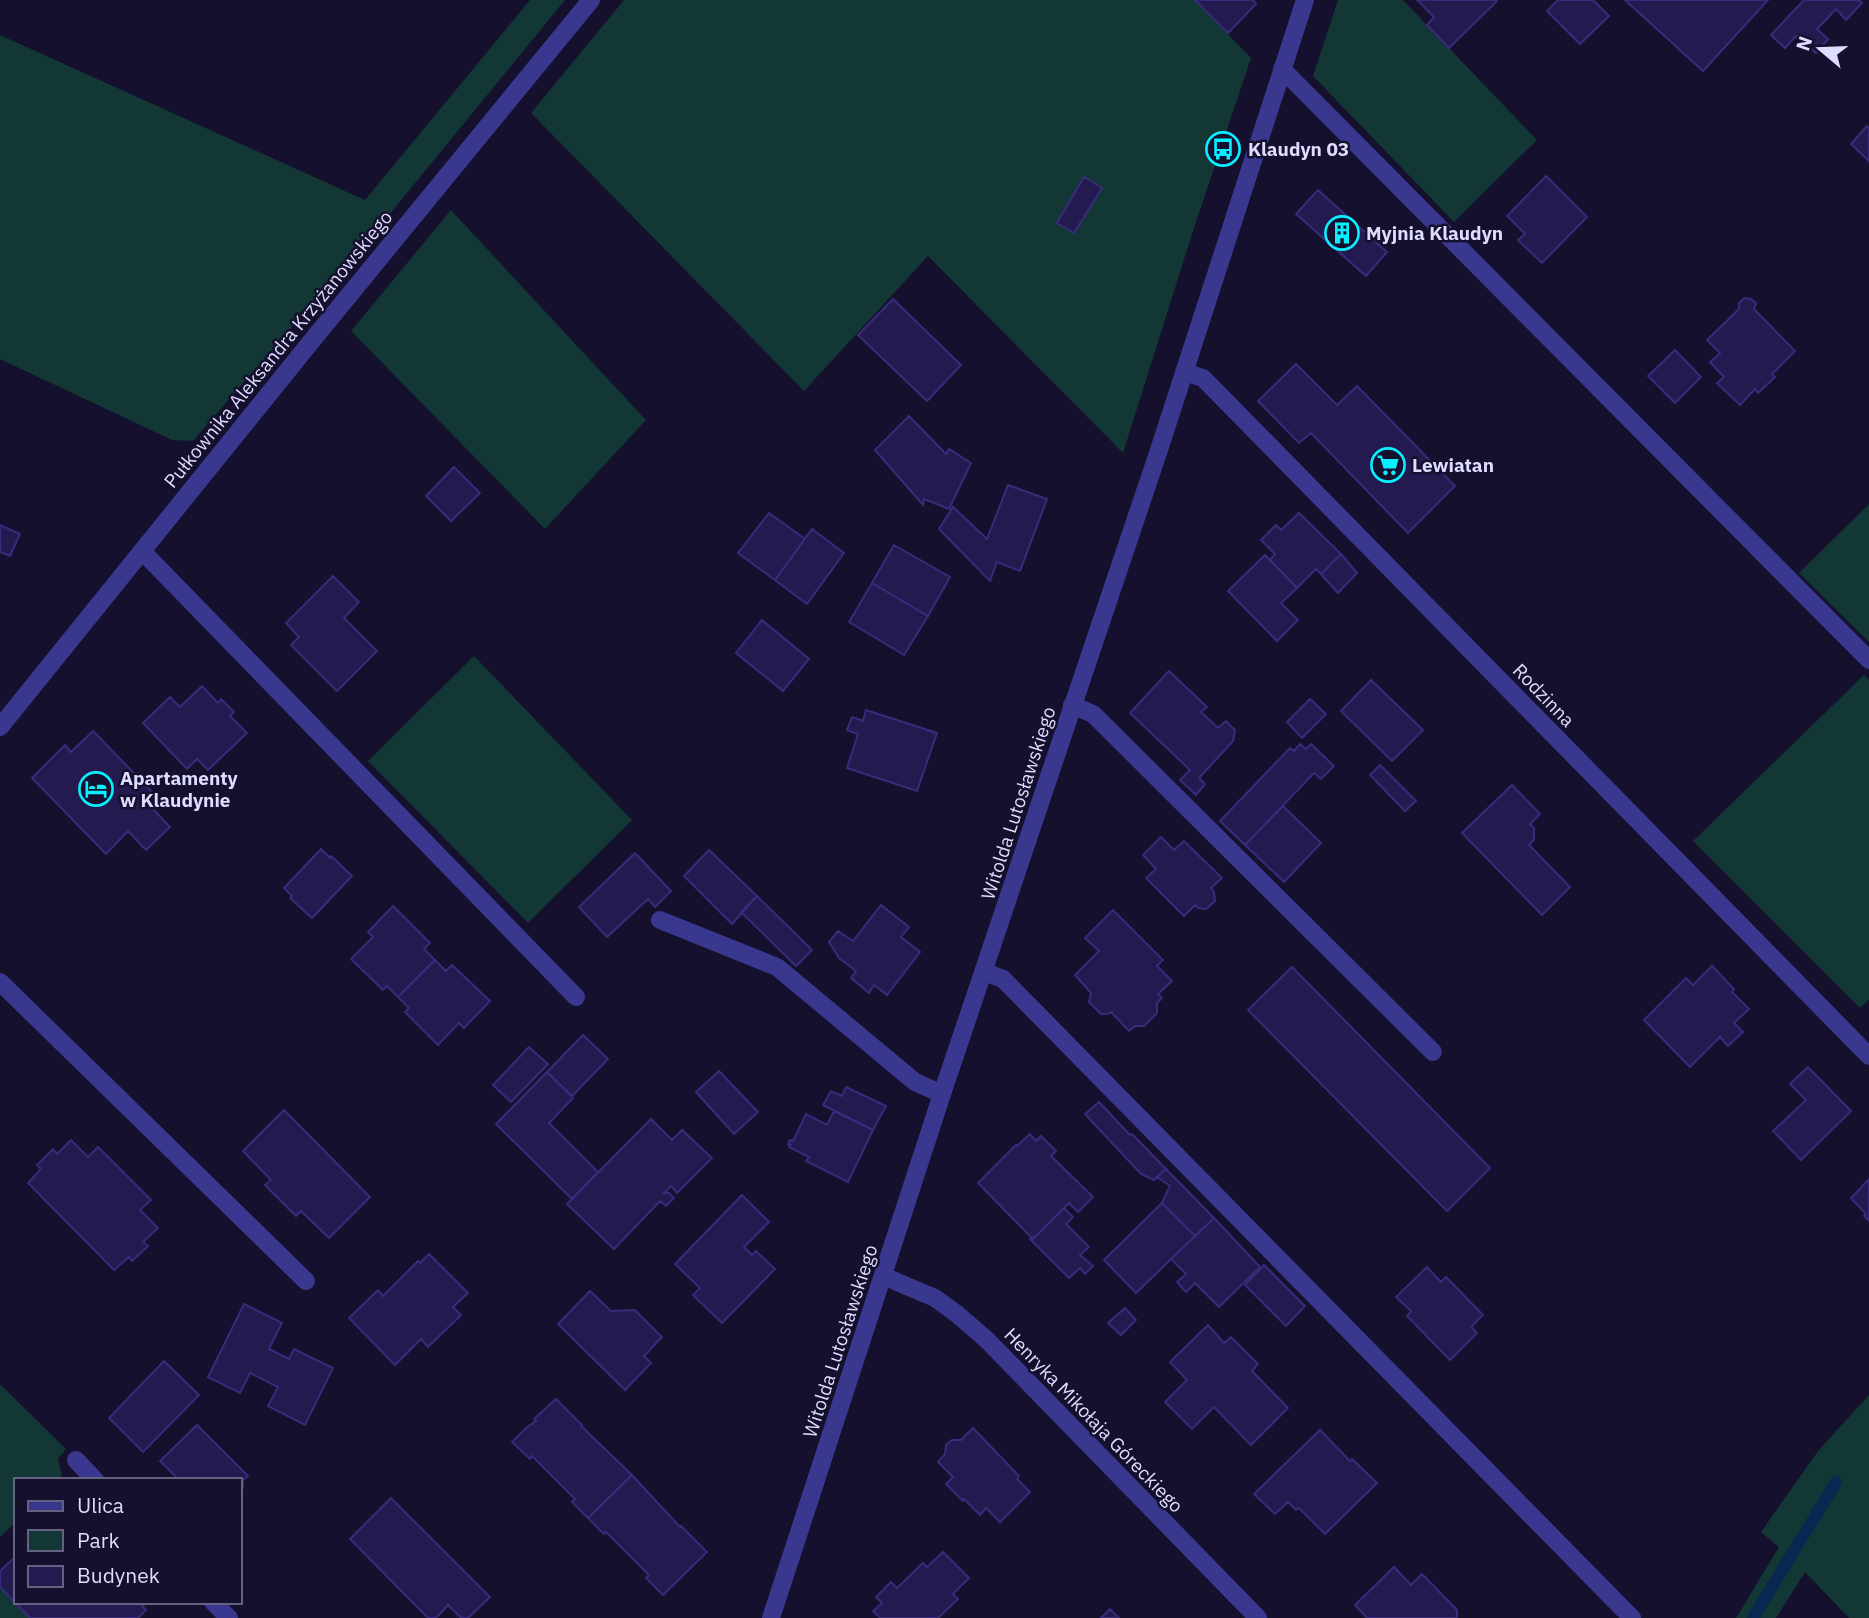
<svg xmlns="http://www.w3.org/2000/svg" width="1869" height="1618" viewBox="0 0 1869 1618" font-family="'IBM Plex Sans',sans-serif">
	<style>
		.green { fill: #123735 }
		.lines { fill: none; stroke-linecap: round; stroke-linejoin: round }
		.stream { stroke: #0a2752; stroke-width: 12 }
		.building { fill: #231b4f; stroke: #392b7c; stroke-width: 2 }
		.lane { stroke: #39388e; stroke-width: 18 }
		.street { stroke: #39388e; stroke-width: 18 }
		.labels { text-anchor: middle; stroke-width: 5; stroke-linejoin: round; paint-order: stroke }
		.poi-label { font-size: 19px; font-weight: bold; fill: #dedcff; stroke: #14102d; text-anchor: start }
		.street-label { font-size: 19px; fill: #dedcff; stroke: #14102d }
	</style>
	<rect width="100%" height="100%" fill="#14102d"/>
	<path class="green" d="M530,0H565L389,215L193,441L172,440L0,359V35L365,200Z
		M624,0H1195L1251,58L1193,231L1123,453L928,256L804,391L531,113Z
		M1338,0H1403L1537,140L1454,222L1313,76Z
		M451,210L646,420L545,529L351,331Z
		M1869,504V642L1799,573Z
		M474,656L632,820L528,923L368,761Z
		M1864,675L1869,680V1000L1860,1008L1693,841Z
		M0,1384L66,1449L58,1459L62,1476L58,1480H16V1522L0,1537Z
		M1869,1395V1618H1849L1805,1572L1776,1618H1736L1779,1547L1761,1532L1818,1451Z
		M0,1587L30,1618H0Z"/>
	<g class="lines">
		<path class="stream" d="M1753,1618L1836,1482"/>
	</g>
	<path class="building" d="M1195,0H1253L1256,4L1228,33Z
		M1417,0H1496L1497,1L1449,48L1427,25L1434,17Z
		M1558,0H1593L1609,16L1580,44L1547,11Z
		M1625,0H1768L1703,71Z
		M1804,0H1858L1862,3L1846,20L1836,9L1817,29L1828,39L1816,53L1796,36L1785,48L1771,35Z
		M1867,126L1869,128V161L1851,144Z
		M1546,176L1587,217L1542,263L1518,240L1525,234L1507,216Z
		M1084,177L1102,188L1074,233L1057,223Z
		M1318,190L1387,252L1366,276L1296,214Z
		M1744,298L1751,299L1756,303L1754,309L1795,351L1772,374L1775,377L1758,393L1755,389L1740,405L1717,383L1724,377L1710,362L1720,353L1707,340L1739,309V303Z
		M893,299L961,365L927,401L858,335Z
		M1675,350L1701,377L1675,403L1648,376Z
		M1296,364L1337,405L1357,386L1455,486L1408,533L1311,433L1299,443L1258,401Z
		M909,416L946,454L949,449L971,463L949,509L924,499L923,505L875,450Z
		M454,467L480,493L451,521L426,496Z
		M1008,485L1047,499L1020,571L997,562L990,581L939,529L953,507L987,539Z
		M769,513L805,539L775,580L738,553Z
		M1299,513L1341,554L1321,574L1316,569L1297,588L1270,560L1275,554L1261,540L1276,525L1281,530Z
		M0,525L20,534L10,556L0,552Z
		M812,529L844,553L807,604L775,580Z
		M894,545L950,577L928,616L872,583Z
		M1341,554L1357,573L1338,593L1321,574Z
		M1265,555L1297,588L1281,603L1298,620L1277,641L1228,591Z
		M333,576L359,602L344,618L377,651L337,691L291,645L299,637L286,623Z
		M872,583L928,616L904,655L849,622Z
		M762,620L809,659L783,691L736,653Z
		M1169,671L1207,707L1201,712L1218,728L1226,721L1235,730L1233,741L1199,778L1205,784L1196,795L1180,780L1190,770L1130,713Z
		M1371,680L1423,730L1392,761L1341,711Z
		M202,686L218,703L221,699L234,712L230,716L247,733L208,770L197,759L187,769L143,723L170,697L180,707Z
		M1310,699L1326,714L1302,738L1287,722Z
		M866,710L937,733L917,791L847,768L858,734L847,730L852,717L863,721Z
		M93,731L160,800L152,808L170,827L146,850L128,831L106,854L32,778L65,745L71,752Z
		M1300,744L1306,749L1311,744L1334,766L1321,779L1314,773L1245,845L1220,821L1290,748L1294,751Z
		M1380,765L1416,801L1405,811L1370,775Z
		M1512,785L1540,814L1530,824L1534,828V840L1529,845L1570,887L1542,915L1462,833Z
		M1283,806L1321,843L1284,882L1245,845Z
		M1161,837L1174,850L1184,841L1222,878L1211,888L1214,892L1215,901L1206,909L1198,908L1195,905L1184,916L1146,878L1156,869L1143,855Z
		M321,849L330,858L331,856L352,876L312,918L290,898L292,896L284,888Z
		M709,850L757,896L732,924L684,876Z
		M635,853L671,891L655,907L648,899L607,937L579,907Z
		M757,896L812,950L796,966L741,912Z
		M881,905L909,927L901,937L920,952L887,995L874,985L869,993L851,978L856,971L839,958L829,942L838,931L853,941Z
		M393,906L430,943L424,949L435,960L398,997L387,986L383,990L351,959L373,937L368,932Z
		M1113,910L1163,960L1157,966L1172,981L1158,994L1162,998L1157,1003V1013L1144,1026H1135L1129,1031L1111,1012L1108,1014H1101L1089,1002L1091,993L1075,975L1099,951L1085,938Z
		M435,960L446,971L452,965L490,1001L464,1028L459,1023L438,1045L405,1012L409,1008L398,997Z
		M1712,966L1734,989L1732,992L1749,1009L1734,1023L1743,1032L1728,1046L1720,1037L1690,1067L1644,1020L1686,978L1693,985Z
		M1292,967L1490,1168L1447,1211L1248,1010Z
		M583,1035L608,1059L572,1096L547,1072Z
		M529,1047L548,1064L511,1102L493,1085Z
		M1808,1067L1851,1111L1801,1160L1773,1131L1806,1100L1790,1084Z
		M719,1071L758,1112L734,1134L696,1092Z
		M547,1072L573,1098L549,1123L598,1172L572,1199L496,1124Z
		M846,1087L886,1106L873,1130L823,1105L831,1091L842,1096Z
		M1099,1102L1130,1135L1132,1134L1166,1169L1154,1180L1141,1174L1085,1114Z
		M284,1110L370,1197L329,1238L301,1211L296,1216L265,1185L271,1180L243,1151Z
		M834,1111L873,1130L848,1182L806,1161L809,1157L789,1147L791,1145L788,1144L790,1140L793,1141L806,1114L827,1125Z
		M651,1119L672,1140L682,1130L712,1158L677,1193L671,1186L664,1193H669L674,1198L666,1206L660,1201L614,1249L567,1204Z
		M1030,1134L1036,1141L1041,1136L1056,1151L1051,1156L1093,1197L1078,1212L1069,1203L1033,1239L978,1183L1016,1145L1017,1146Z
		M71,1140L88,1157L98,1147L151,1200L140,1210L158,1228L143,1242L148,1246L132,1261L129,1257L114,1270L28,1183L41,1169L37,1165L53,1149L57,1154Z
		M1166,1169L1214,1218L1195,1236L1162,1203L1170,1186L1157,1177Z
		M1869,1179V1221L1864,1216L1866,1214L1851,1198Z
		M742,1195L769,1222L744,1247L752,1255L756,1251L775,1269L722,1323L693,1295L700,1288L675,1264Z
		M1162,1203L1195,1236L1136,1293L1104,1260Z
		M1064,1208L1073,1217L1066,1224L1089,1247L1080,1255L1093,1266L1085,1274L1080,1268L1069,1278L1030,1239L1032,1237L1033,1239Z
		M1214,1218L1260,1267L1219,1307L1195,1283L1186,1292L1177,1282L1186,1274L1171,1259Z
		M429,1254L468,1293L453,1307L461,1315L428,1347L421,1339L395,1365L349,1318L378,1290L383,1296L418,1261L420,1263Z
		M1264,1265L1305,1306L1286,1326L1245,1285Z
		M1427,1267L1441,1282L1446,1277L1483,1315L1471,1327L1477,1333L1450,1360L1407,1316L1411,1311L1396,1297Z
		M590,1291L611,1311L635,1310L662,1337L644,1356L651,1363L625,1390L558,1324Z
		M244,1304L282,1323L269,1349L289,1359L294,1349L333,1368L305,1425L268,1406L278,1387L250,1373L240,1393L208,1377Z
		M1125,1308L1136,1320L1121,1335L1108,1323Z
		M1208,1325L1224,1343L1231,1337L1258,1364L1252,1371L1288,1408L1251,1445L1214,1407L1192,1429L1165,1402L1187,1380L1170,1362Z
		M164,1361L199,1395L143,1452L109,1418Z
		M556,1399L582,1425L581,1426L632,1475L588,1518L572,1502L575,1499L532,1456L530,1459L512,1442L527,1427L536,1421L534,1419Z
		M197,1425L248,1476L243,1480V1488L240,1491V1480H179L160,1461Z
		M973,1428L1019,1476L1017,1479L1030,1492L1000,1522L986,1508L980,1515L964,1499L963,1501L946,1484L953,1477L938,1462L945,1454L946,1445L952,1440H961Z
		M1320,1430L1350,1461L1352,1459L1377,1483L1325,1534L1299,1508L1296,1510L1288,1502L1275,1514L1254,1494Z
		M632,1475L680,1527L681,1526L707,1552L663,1595L646,1578L649,1575L606,1532L604,1534L588,1518Z
		M391,1498L490,1597L468,1618H461L448,1605L436,1618H428L350,1539Z
		M943,1552L969,1578L953,1594L958,1599L938,1618H880L873,1611L882,1603L876,1597L891,1582L897,1588L923,1563L927,1567Z
		M16,1556V1602H139L146,1610L138,1618H30L0,1587V1571Z
		M1394,1567L1411,1585L1422,1574L1457,1610V1618H1367L1355,1605Z
		M1110,1609L1119,1618H1101Z"/>
	<g class="lines">
		<path class="lane" d="M1282,69L1869,660
			M142,551L576,997
			M1072,705L1093,714L1433,1052
			M660,920L777,967L915,1082L942,1094
			M985,972L1003,979L1632,1618
			M0,982L306,1281
			M76,1460L95,1480
			M213,1602L229,1618"/>
		<path class="street" d="M1184,372L1203,378L1869,1056
			M0,727L310,343L591,0
			M883,1276L935,1298L957,1314L987,1340L1258,1618
			M771,1618L942,1094L1158,453L1305,0"/>
	</g>
	<defs>
		<g id="bus-ring" transform="scale(1.75)"><circle r="9.5" fill="#14102d" stroke="#08efff" stroke-width="1.5"/><path d="M-5-6H5V4H4V6H2V4H-2V6H-4V4H-5ZM-3.5-4V0h7V-4ZM-3.5 1.2v1.5H-2V1.2ZM2 1.2v1.5H3.5V1.2Z" fill="#08efff"/></g>
		<g id="building-ring" transform="scale(1.75)"><circle r="9.5" fill="#14102d" stroke="#08efff" stroke-width="1.5"/><path d="M-4-6H4V6H1V3H-1V6H-4ZM-2.5-4.3h1.7v1.8h-1.7ZM.8-4.3h1.7v1.8H.8ZM-2.5-1h1.7V.8h-1.7ZM.8-1h1.7V.8H.8Z" fill="#08efff"/></g>
		<g id="supermarket-ring" transform="scale(1.75)"><circle r="9.5" fill="#14102d" stroke="#08efff" stroke-width="1.5"/><path d="M-6-5.5h2.5l.6 2H6L4.5 2H-2.5L-4.4-4H-6ZM-1.5 3.2a1.3 1.3 0 1 0 .1 0ZM3 3.2a1.3 1.3 0 1 0 .1 0Z" fill="#08efff"/></g>
		<g id="hotel-ring" transform="scale(1.75)"><circle r="9.5" fill="#14102d" stroke="#08efff" stroke-width="1.5"/><path d="M-6-4.5h1.5V1H6V5H4.5V3h-9V5H-6ZM-4 0a1.8 1.8 0 1 1 3.6 0ZM.5 0V-2.5h3Q6-2.5 6 0Z" fill="#08efff"/></g>
	</defs>
	<g fill-rule="evenodd">
		<use href="#bus-ring" x="1223" y="149"/>
		<use href="#building-ring" x="1342" y="233"/>
		<use href="#supermarket-ring" x="1388" y="465"/>
		<use href="#hotel-ring" x="96" y="789"/>
	</g>
	<g class="labels">
		<g class="poi-label">
			<text x="1248" y="156">Klaudyn 03</text>
			<text x="1366" y="240">Myjnia Klaudyn</text>
			<text x="1412" y="472">Lewiatan</text>
			<text x="120" y="785">Apartamenty<tspan x="120" dy="22">w Klaudynie</tspan></text>
		</g>
		<g class="street-label">
			<text transform="translate(278 349) rotate(-51)" y="7">Pułkownika Aleksandra Krzyżanowskiego</text>
			<text transform="translate(1544 695) rotate(46)" y="7">Rodzinna</text>
			<text transform="translate(1018 803) rotate(-72)" y="7">Witolda Lutosławskiego</text>
			<text transform="translate(840 1341) rotate(-72)" y="7">Witolda Lutosławskiego</text>
			<text transform="translate(1094 1420) rotate(46)" y="7">Henryka Mikołaja Góreckiego</text>
		</g>
	</g>
	<rect x="14" y="1478" width="228" height="126" fill="#14102d" stroke="#656281" stroke-width="2"/>
	<rect x="28" y="1501" width="35" height="10" fill="#39388e" stroke="#656281" stroke-width="2"/>
	<text x="77" y="1513" font-size="21" fill="#dedcff">Ulica</text>
	<rect x="28" y="1530" width="35" height="21" fill="#123735" stroke="#656281" stroke-width="2"/>
	<text x="77" y="1548" font-size="21" fill="#dedcff">Park</text>
	<rect x="28" y="1566" width="35" height="21" fill="#231b4f" stroke="#656281" stroke-width="2"/>
	<text x="77" y="1583" font-size="21" fill="#dedcff">Budynek</text>
	<g transform="translate(1820 49) rotate(289)" stroke="#14102d" stroke-width="5" paint-order="stroke">
	<path d="M0-5L12 26L0 18L-12 26Z" fill="#dedcff"/>
	<text y="-10" font-size="19" font-weight="bold" text-anchor="middle" fill="#dedcff">N</text>
	</g>
</svg>
